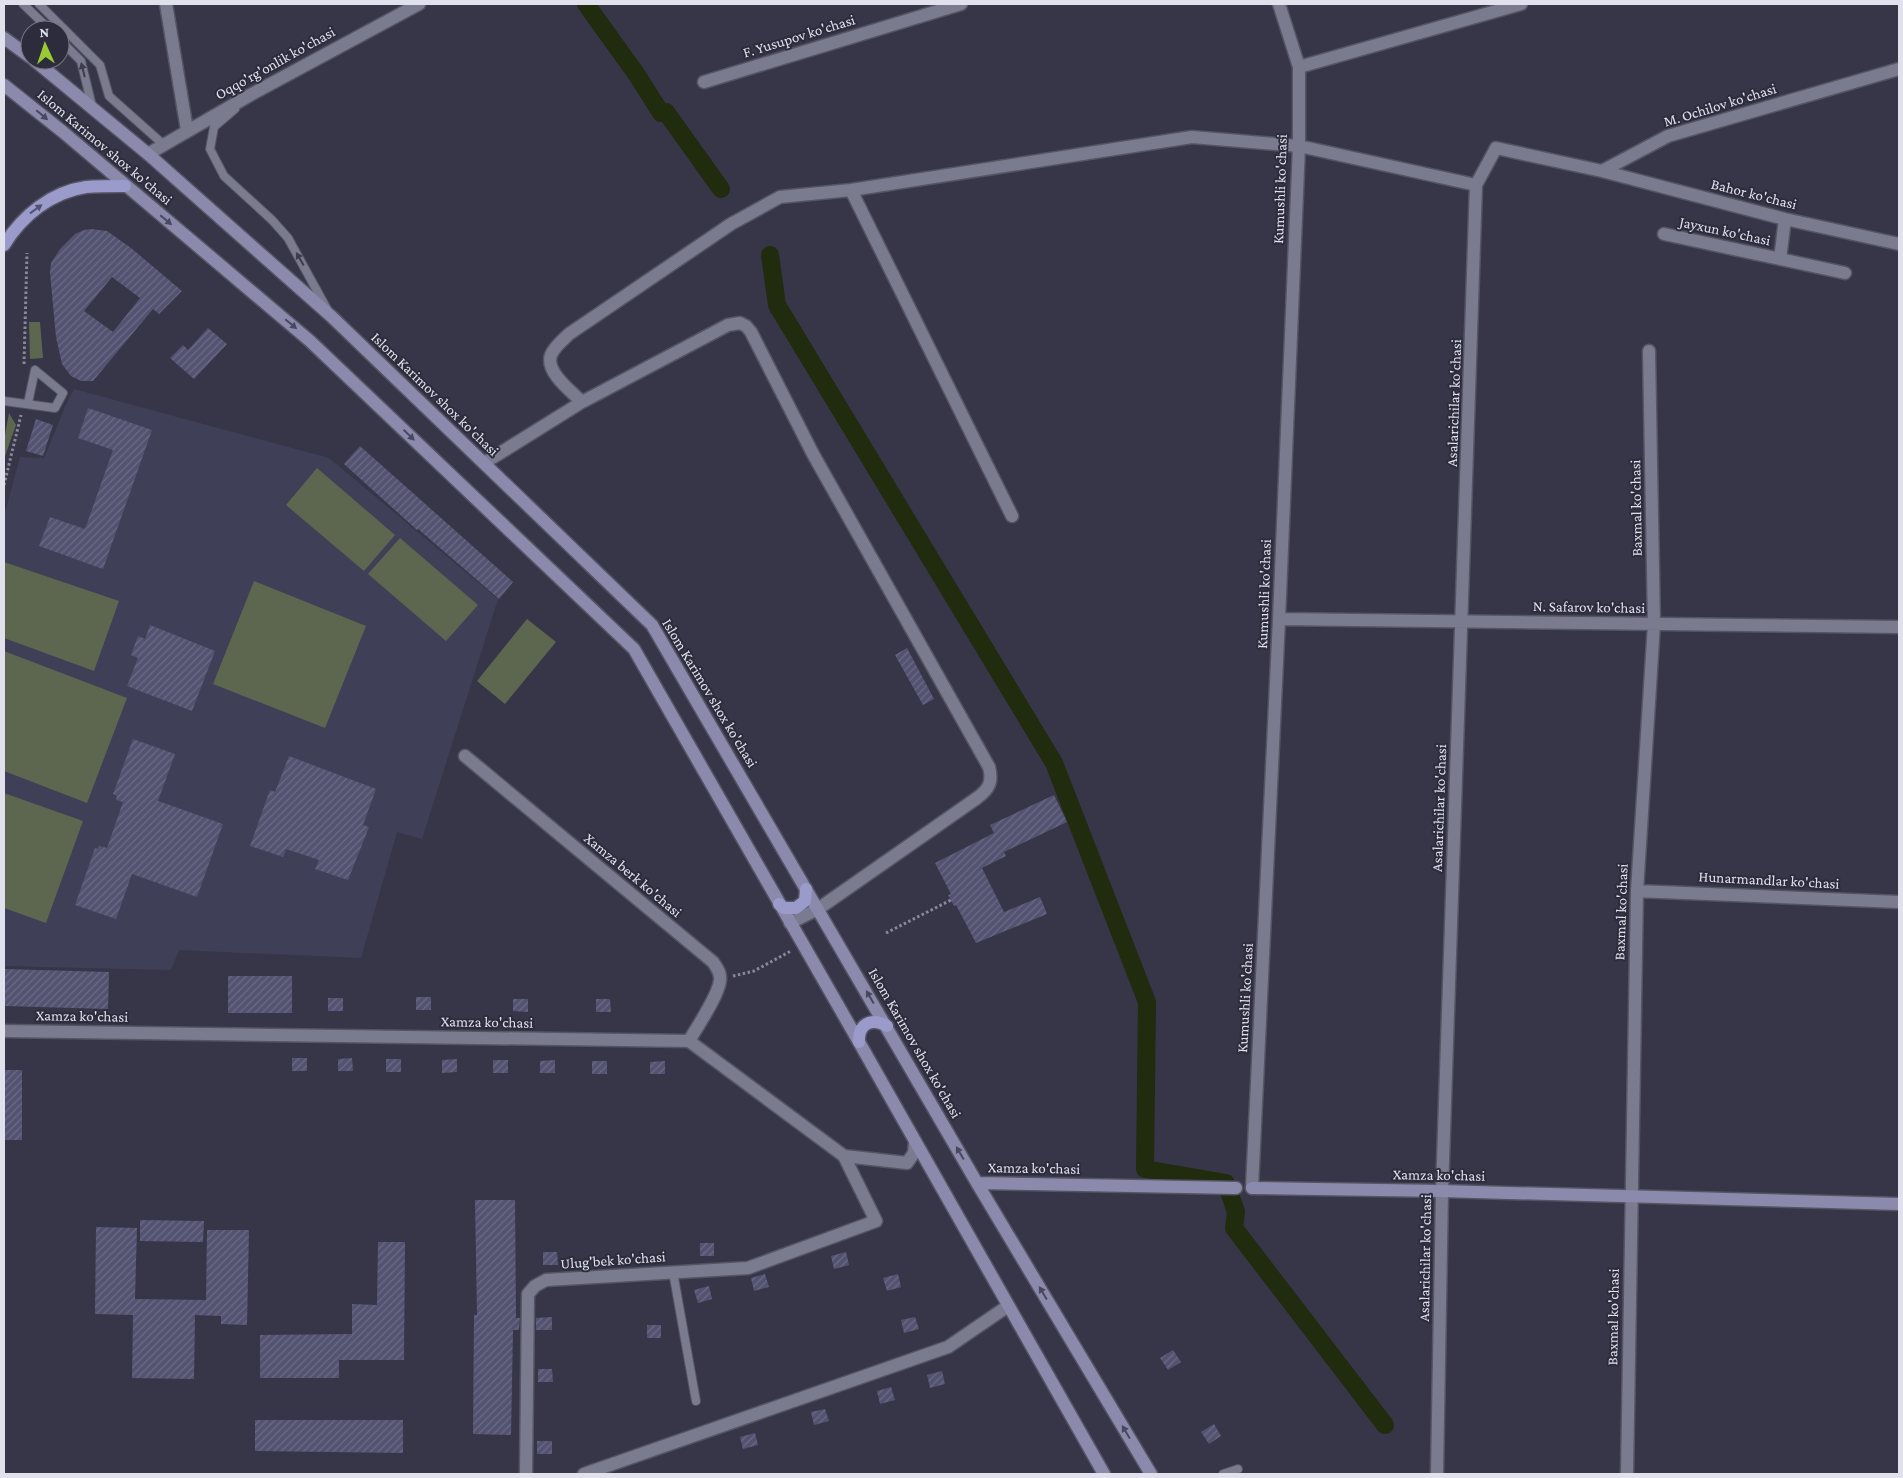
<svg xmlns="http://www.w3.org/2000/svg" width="1903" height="1478" viewBox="0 0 1903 1478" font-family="'Crimson Pro',serif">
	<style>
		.built { fill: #3f3f57 }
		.green { fill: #5d674f }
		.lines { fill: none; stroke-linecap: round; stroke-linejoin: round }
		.canal { stroke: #212b0e; stroke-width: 18 }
		.building { fill: url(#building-hatch); fill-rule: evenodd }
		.service-casing { stroke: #545463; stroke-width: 10 }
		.minor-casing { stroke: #545463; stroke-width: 15 }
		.tertiary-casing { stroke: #545463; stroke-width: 15 }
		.secondary-casing { stroke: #545463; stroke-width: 15 }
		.primary-casing { stroke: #545463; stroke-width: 15 }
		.path { stroke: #888998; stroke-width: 3; stroke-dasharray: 2.5 2.5; stroke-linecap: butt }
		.service { stroke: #7b7b90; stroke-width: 8 }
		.minor { stroke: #7b7b90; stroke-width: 12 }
		.tertiary { stroke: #7b7b90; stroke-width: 12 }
		.secondary { stroke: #8b8aad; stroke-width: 12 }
		.primary { stroke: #9a9acb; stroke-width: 12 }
		.oneway { fill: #3c3c4e }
		.oneway2 { fill: #48485f }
		.oneway3 { fill: #52526f }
		.labels { text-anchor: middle; stroke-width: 4; stroke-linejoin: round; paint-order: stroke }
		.street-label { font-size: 15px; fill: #e0e1ed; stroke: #2c2c3d }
	</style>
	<defs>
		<pattern id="building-hatch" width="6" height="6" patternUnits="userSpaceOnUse" patternTransform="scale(1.25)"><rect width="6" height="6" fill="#535371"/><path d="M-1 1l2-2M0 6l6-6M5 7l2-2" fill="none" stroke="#6b6b86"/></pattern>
	</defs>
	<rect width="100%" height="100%" fill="#363648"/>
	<path class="built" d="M74,389L329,458L498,599L422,839L397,832L361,958L179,950L171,970L4,966V516L20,457L44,458L65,407Z"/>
	<path class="green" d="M29,322H40L43,358L30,359Z
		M9,413L16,425L4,459V440Z
		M317,468L395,535L364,571L286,505Z
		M400,538L478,605L446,641L368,574Z
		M4,562L119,601L94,671L4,638Z
		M254,581L366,626L325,728L213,684Z
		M527,619L556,642L505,704L477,681Z
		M4,651L127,698L87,803L4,771Z
		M4,793L83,821L46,923L4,908Z"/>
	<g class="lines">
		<path class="canal" d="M586,4L637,75L661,113L666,112L721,189
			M770,255L777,305L1054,763L1147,1002L1145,1169L1226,1183L1236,1212L1234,1228L1385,1425"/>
	</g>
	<path class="building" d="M91,229L107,231L131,248L182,291L159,314L153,309L93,381H81L71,376L62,364L56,337L50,273L51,263L60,249L75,234L84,230ZM112,277L140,298L113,332L84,311Z
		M208,328L227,344L194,379L170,358L183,345L188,350Z
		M88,408L152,430L103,569L39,546L50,517L85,529L113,450L78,438Z
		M36,419L53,425L43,456L26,451Z
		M360,446L513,582L499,599L418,529L417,530L344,464Z
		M150,625L215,651L192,711L127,686L138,658L131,655L138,636L145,639Z
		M907,648L934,699L923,705L895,655Z
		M133,739L175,754L158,801L223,824L197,897L132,874L116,919L75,905L95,848L98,849L99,846L107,848L123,802L116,800L117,796L113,794Z
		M289,756L376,789L363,825L369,827L348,880L315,869L319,860L286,849L283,857L250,846L270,790L275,792Z
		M1054,795L1067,822L1004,852L1006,856L982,868L1004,912L1040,897L1047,914L976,943L956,905L954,906L948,895L951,894L935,863L994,833L990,825Z
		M4,969L109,972L108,1009L4,1006Z
		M228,976H292V1013H228Z
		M416,997H431V1010H416Z
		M328,998H343V1011H328Z
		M513,999H528V1012L513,1011Z
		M596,999H610L611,1012H596Z
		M292,1058H307V1071H292Z
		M352,1058L353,1071H338V1059Z
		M386,1059H401V1072H386Z
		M457,1059V1072L442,1073V1060Z
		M493,1060H508V1073H493Z
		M555,1060V1073H540V1061Z
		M592,1061H607V1074H592Z
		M665,1061V1074H650V1062Z
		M4,1070H22V1140H4Z
		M475,1200H515L516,1318H520L519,1330H513L511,1435L473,1434L474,1315H477Z
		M140,1220L204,1221L203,1242L140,1241Z
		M96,1227L137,1228L135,1299L206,1300L207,1230H249L247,1325L221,1324V1316L195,1315L194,1379L132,1378L133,1315L95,1314Z
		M378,1242H405L404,1360H339V1378H260V1335L352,1334V1304L377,1305Z
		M700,1243H714V1256H700Z
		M543,1252H557L558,1265H543Z
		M846,1252L849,1265L834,1269L831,1256Z
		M765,1274L769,1287L754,1291L751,1278Z
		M898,1274L901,1287L887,1291L883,1278Z
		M709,1286L712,1299L698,1303L694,1290Z
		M552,1317V1330H536V1318Z
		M915,1317L919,1329L904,1333L901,1320Z
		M647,1325H661V1338H647Z
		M1173,1350L1181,1362L1168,1370L1160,1358Z
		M538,1369H552L553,1382H538Z
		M942,1371L945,1384L930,1388L927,1375Z
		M891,1387L895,1400L880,1404L877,1391Z
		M825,1409L829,1421L814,1425L811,1412Z
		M255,1420H403V1453L255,1451Z
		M1214,1424L1221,1436L1209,1444L1201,1432Z
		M755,1433L758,1445L743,1449L740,1437Z
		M537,1441H552V1454H537Z"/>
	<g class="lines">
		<g class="service-casing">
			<path id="service" d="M23,4L50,30
				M39,4L100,65L109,96L164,145
				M60,40L81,61L92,106
				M235,109L214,127L210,149L224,176L272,220L288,238L327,309
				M4,401L55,408L63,393L35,370L28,403
				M673,1272L696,1401
				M1223,1474L1238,1469"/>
		</g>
		<g class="minor-casing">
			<path id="minor" d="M166,4L187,130
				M1299,67L1521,4
				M704,82L961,4
				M1602,171L1785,219L1899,244
				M1664,234L1780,259L1785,219
				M1780,259L1845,273
				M582,402C571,391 545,372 551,355C554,347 563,340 569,334L731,224L780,197L851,190
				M484,463L582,402L728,325L740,323L746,326L751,332L813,454L989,767C993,782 989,789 977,798L818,909L790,923
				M1012,516L851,190L1192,137L1299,146L1476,185
				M1279,619L1899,627
				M465,756L713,962C717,968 721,973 720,980C719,995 697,1027 689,1041
				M1637,891L1899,902
				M4,1031L689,1041L844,1156L907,1163L914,1153L915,1141
				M1252,1188L1279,619L1299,146V67L1279,4
				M526,1474L528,1294L535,1286L546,1280L748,1268L876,1221L844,1156
				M584,1474L948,1347L1008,1306
				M1437,1474L1442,1191L1476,185L1496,148L1602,171L1668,136L1899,69
				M1627,1474L1637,891L1654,624L1649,351"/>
		</g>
		<g class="tertiary-casing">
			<path id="tertiary" d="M148,154L252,94L419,4"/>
		</g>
		<g class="secondary-casing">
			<path id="secondary" d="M4,38L30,57
				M34,60L148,154L332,317L652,625L977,1183L1151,1474
				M4,85L63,132L310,341L634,649L859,1042L1104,1474
				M977,1183L1236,1188
				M1252,1188L1442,1191L1899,1204"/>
		</g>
		<g class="primary-casing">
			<path id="primary" d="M4,245C22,216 51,192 86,187C99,186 112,186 125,186
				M779,904L784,908H796L805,901L806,889
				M859,1042C858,1024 871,1017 887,1026"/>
		</g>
		<path class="path" d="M24,364L27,253
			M4,485L21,415
			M886,933L951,900
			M733,976L754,971L791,951"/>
		<use href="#service" class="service"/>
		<use href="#minor" class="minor"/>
		<use href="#tertiary" class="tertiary"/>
		<use href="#secondary" class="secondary"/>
		<use href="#primary" class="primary"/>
	</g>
	<defs><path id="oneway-solid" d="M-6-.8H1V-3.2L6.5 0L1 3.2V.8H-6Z" transform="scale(1.25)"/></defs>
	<g class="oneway">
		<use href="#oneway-solid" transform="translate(83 70) rotate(-104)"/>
		<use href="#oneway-solid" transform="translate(300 259) rotate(-120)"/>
	</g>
	<g class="oneway2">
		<use href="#oneway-solid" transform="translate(42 115) rotate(40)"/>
		<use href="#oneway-solid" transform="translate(166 220) rotate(40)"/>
		<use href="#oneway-solid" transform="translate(291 324) rotate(40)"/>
		<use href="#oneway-solid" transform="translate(409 435) rotate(44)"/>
		<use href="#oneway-solid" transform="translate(870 997) rotate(-120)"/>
		<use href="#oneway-solid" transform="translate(960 1153) rotate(-120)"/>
		<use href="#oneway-solid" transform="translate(1043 1293) rotate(-121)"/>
		<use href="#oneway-solid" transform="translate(1126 1432) rotate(-121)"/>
	</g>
	<use class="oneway3" href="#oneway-solid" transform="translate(36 209) rotate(-36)"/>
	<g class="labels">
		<g class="street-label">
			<text transform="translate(799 36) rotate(-17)" y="5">F. Yusupov ko'chasi</text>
			<text transform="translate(275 63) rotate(-29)" y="5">Oqqo'rg'onlik ko'chasi</text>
			<text transform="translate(1720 105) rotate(-17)" y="5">M. Ochilov ko'chasi</text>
			<text transform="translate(105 147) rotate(40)" y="5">Islom Karimov shox ko'chasi</text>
			<text transform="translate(1280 189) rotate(-88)" y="5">Kumushli ko'chasi</text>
			<text transform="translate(1754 194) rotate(14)" y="5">Bahor ko'chasi</text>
			<text transform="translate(1725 231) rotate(12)" y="5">Jayxun ko'chasi</text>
			<text transform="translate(435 394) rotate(44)" y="5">Islom Karimov shox ko'chasi</text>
			<text transform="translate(1454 403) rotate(-88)" y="5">Asalarichilar ko'chasi</text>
			<text transform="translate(1636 508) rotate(-91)" y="5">Baxmal ko'chasi</text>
			<text transform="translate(1264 594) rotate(-88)" y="5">Kumushli ko'chasi</text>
			<text transform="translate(1589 607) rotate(1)" y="5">N. Safarov ko'chasi</text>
			<text transform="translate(710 693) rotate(59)" y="5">Islom Karimov shox ko'chasi</text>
			<text transform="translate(1439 808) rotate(-88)" y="5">Asalarichilar ko'chasi</text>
			<text transform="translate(633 875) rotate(40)" y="5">Xamza berk ko'chasi</text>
			<text transform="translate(1769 880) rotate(3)" y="5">Hunarmandlar ko'chasi</text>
			<text transform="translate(1621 912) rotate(-88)" y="5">Baxmal ko'chasi</text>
			<text transform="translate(1245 998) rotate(-87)" y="5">Kumushli ko'chasi</text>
			<text transform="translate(82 1016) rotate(1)" y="5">Xamza ko'chasi</text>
			<text transform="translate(487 1022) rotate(1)" y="5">Xamza ko'chasi</text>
			<text transform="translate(915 1043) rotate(60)" y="5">Islom Karimov shox ko'chasi</text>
			<text transform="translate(1034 1168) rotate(1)" y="5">Xamza ko'chasi</text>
			<text transform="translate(1439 1175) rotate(1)" y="5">Xamza ko'chasi</text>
			<text transform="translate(1425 1258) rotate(-89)" y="5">Asalarichilar ko'chasi</text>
			<text transform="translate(613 1260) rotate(-4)" y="5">Ulug'bek ko'chasi</text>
			<text transform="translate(1613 1317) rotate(-89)" y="5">Baxmal ko'chasi</text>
		</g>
	</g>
	<rect width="1903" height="1478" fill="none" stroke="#e0e1ed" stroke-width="10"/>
	<g transform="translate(45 45) rotate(357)"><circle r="24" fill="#2c2c3d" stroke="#747483"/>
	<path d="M0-4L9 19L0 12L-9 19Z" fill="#9bcb34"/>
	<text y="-8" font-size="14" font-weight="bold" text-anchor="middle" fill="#e0e1ed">N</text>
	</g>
</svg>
